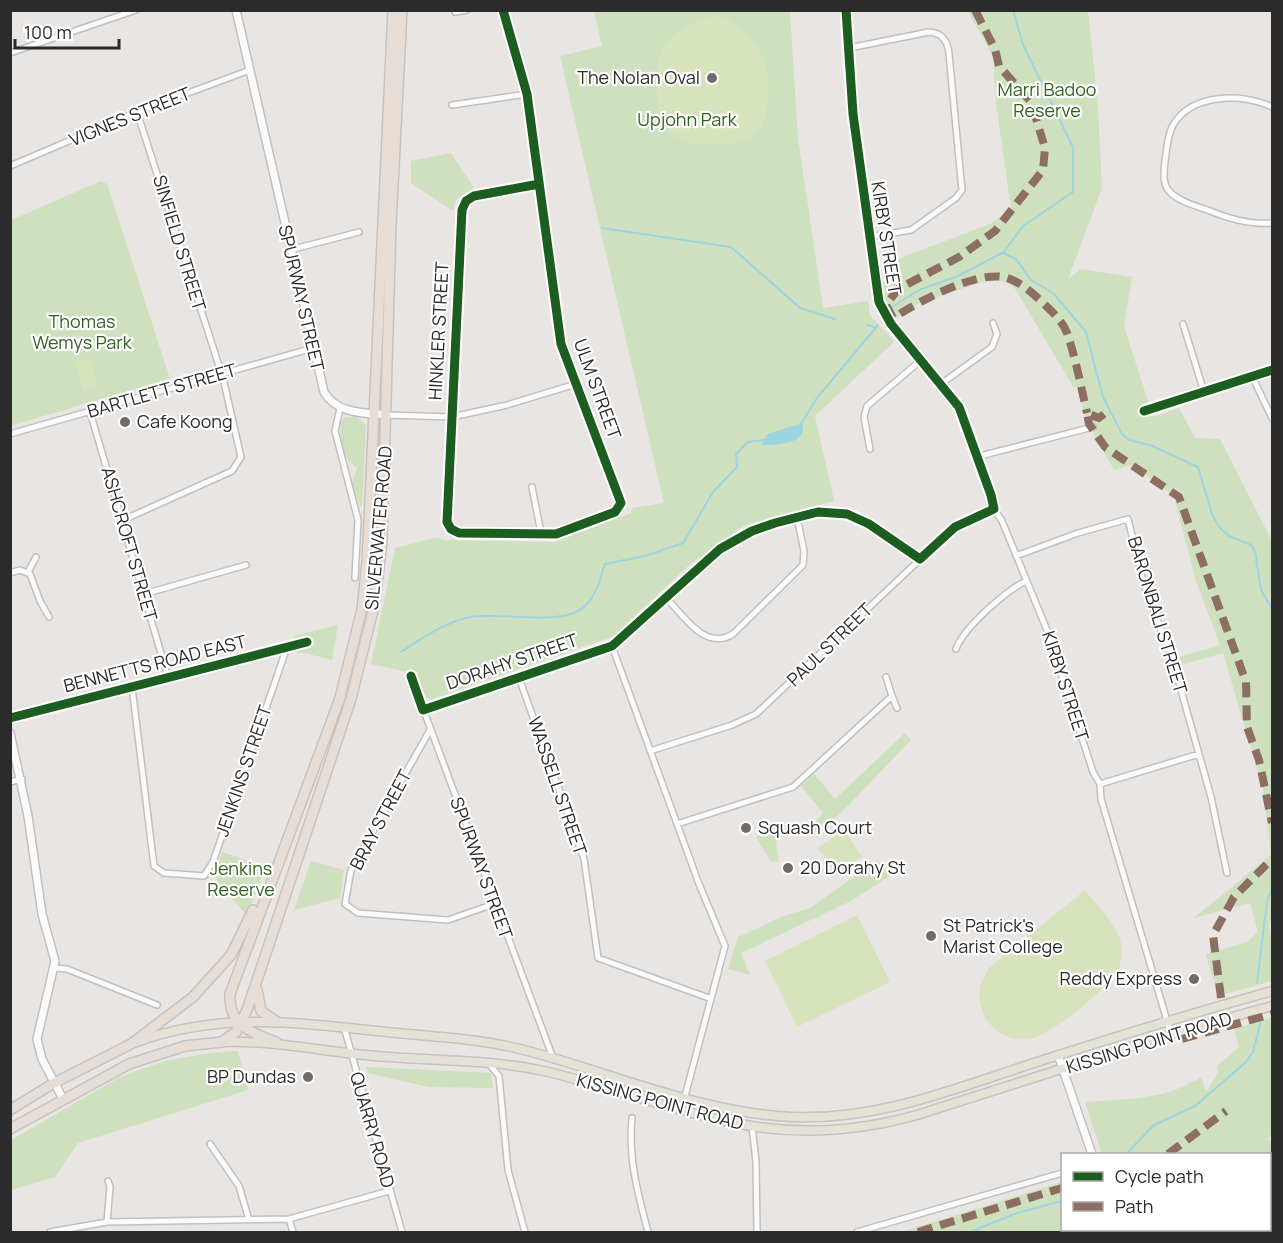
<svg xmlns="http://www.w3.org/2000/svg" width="1283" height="1243" viewBox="0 0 1283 1243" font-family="Manrope,sans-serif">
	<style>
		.green { fill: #cee0be }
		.pitch { fill: #d7e3bd }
		.water { fill: #9dd4e2 }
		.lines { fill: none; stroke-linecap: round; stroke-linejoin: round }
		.stream { stroke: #9dd4e2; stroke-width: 2 }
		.minor-casing { stroke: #c1c0c0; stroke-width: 8 }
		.tertiary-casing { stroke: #c1c0c0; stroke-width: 10 }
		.primary-casing { stroke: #c5c3c2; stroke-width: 11 }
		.trunk-casing { stroke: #c5c3c2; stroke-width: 12 }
		.minor { stroke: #fcfbfb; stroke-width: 5 }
		.tertiary { stroke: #fcfbfb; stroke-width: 7 }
		.primary { stroke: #e5e1d6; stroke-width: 8 }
		.trunk { stroke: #e6ded6; stroke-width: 9 }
		.quiet { stroke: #8d6e63; stroke-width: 8; stroke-dasharray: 15 8; stroke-linecap: butt }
		.cycleway-casing { stroke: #fff; stroke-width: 13 }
		.cycleway { stroke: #1b5e20; stroke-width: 9 }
		.poi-dot { fill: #6d6c6b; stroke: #fff; stroke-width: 2 }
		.labels { text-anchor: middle; stroke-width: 4.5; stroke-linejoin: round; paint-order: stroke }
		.poi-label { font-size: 18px; fill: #2b2b2b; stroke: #fff; text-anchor: start }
		.park-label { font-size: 18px; fill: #336122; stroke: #fff }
		.street-label { font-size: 18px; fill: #2b2b2b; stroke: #fff }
	</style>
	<rect width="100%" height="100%" fill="#e8e5e2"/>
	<path class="green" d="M594,11H790L798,138L823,308L868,301L870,315L894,342L815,416L834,501L743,526L688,566L614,636L430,700L425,696L413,673L371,664L395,548L438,537L443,540L555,542L631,513L632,508L664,503L560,56L602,46Z
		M968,11H1088L1098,107L1102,188L1068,279L1081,269L1132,277L1124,326L1153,417L1179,408L1195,438L1220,439L1272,541V919L1269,926L1272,940V981L1218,996L1206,954L1247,942L1258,932L1250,903L1194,918L1271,855L1263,789L1223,653L1181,665L1179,657L1220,645L1196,581L1174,496L1132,465L1114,470L1086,420L1077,386L1074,388L1014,287L1007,282L991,279L919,303L895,319L884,307L881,282L899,277L888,263L992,223L1011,208L996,103L993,57Z
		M451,153L474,188L456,199L453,211L411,183V161Z
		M101,181L107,184L170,379L13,425L10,417V318L13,316L10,309L11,220Z
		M346,417H356L366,424L362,506L359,505L352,483L357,468C342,458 339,438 341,421Z
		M338,625L332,660L301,652L297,654L293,636Z
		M905,733L911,740L840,814L816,832H784L776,842L779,862L770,861L756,837L780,825H812L823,813L801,786L814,774L835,799Z
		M222,852L266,867L247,916L214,877Z
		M877,860L891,875L851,901L741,953L750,975L728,969L738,937L784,916L810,908Z
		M311,861L344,870L340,898L294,910Z
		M1271,1018L1272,1132L1268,1140L1272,1141V1232H1158L1155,1230H1270V1154H1102L1085,1102C1126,1099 1166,1100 1201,1077L1206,1092L1218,1073L1217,1066L1239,1047L1234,1029Z
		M238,1051L248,1090L78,1143L55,1177L11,1190V1140L120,1077L165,1061L209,1053Z
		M366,1067L491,1073L493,1088L429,1087L368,1073Z
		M1062,1182V1230H1113L1109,1232H901Z"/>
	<path class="pitch" d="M719,15C764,33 779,82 762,126C756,139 741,142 727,144C713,145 686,146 674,136C654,120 651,66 665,45C676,29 700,18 719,15Z
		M90,359L98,387L83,391L75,363Z
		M844,830L862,857L836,874L818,848Z
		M1085,890C1097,906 1117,924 1121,943C1122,952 1122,961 1118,970C1108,989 1050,1036 1029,1039C998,1044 973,1014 981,984C983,978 987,973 989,968Z
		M857,915L890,982L797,1027L765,961Z"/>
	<path class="water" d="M802,423C809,445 774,445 761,445L768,434Z"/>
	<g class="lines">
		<path class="stream" d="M1013,10L1023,45L1073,147V192L1023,226L1003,253L1016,259L1031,280L1053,293L1086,332L1103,397L1122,434L1129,440L1150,445L1198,467L1213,517L1219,527L1229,536L1251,545L1255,552L1261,590L1272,609
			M602,228L731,247L800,308L835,319
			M892,307L919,290L958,276L1002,253
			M867,325L874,327
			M801,424L817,398L878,325
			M401,652C421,639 442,624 466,618C497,610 564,629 586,605C597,594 600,578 605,564L645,556L683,543L713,492L737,467L736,454L748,442L765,440
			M1257,983L1267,901L1272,889
			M1126,1154L1154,1125L1195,1106L1245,1063L1253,1052L1261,1021
			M970,1232L1017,1213L1062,1201"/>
		<g class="minor-casing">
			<path id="minor" d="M503,10L527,94L561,344L621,503L615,512L556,534L459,533L451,529L447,522L462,210L466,201L474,196L539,184
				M846,10L853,114L879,302L891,324L959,407L991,495L994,509L1002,521L1047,630L1093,772L1100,784L1101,799L1171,1034
				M455,12L467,10
				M849,48L929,32C942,33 948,41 949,54L962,190L956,198L911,230L869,237
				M10,53L136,10
				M452,105L527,94
				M1272,107C1243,93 1192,93 1173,125C1167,136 1167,149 1165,161C1164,171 1162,183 1169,191C1179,202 1197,206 1210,211C1230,219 1251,225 1272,223
				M10,166L137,112L250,70
				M290,250L359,232
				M1183,324L1204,392
				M1252,376L1272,418
				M941,384L992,347L997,334L993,323
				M340,408L335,431L358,520L355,578
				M1144,411L1272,370
				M90,412L168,677
				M387,415L452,417L507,405L576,384
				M10,434L313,348
				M870,449L864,417L867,406L920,361
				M976,457L1093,427
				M532,487L541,533
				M123,520L232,471L241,457L223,378L137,112
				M1016,556L1078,533L1128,519L1144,585L1172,658L1211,797L1227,873
				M28,572L36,557
				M10,573L20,570L30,574L40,601L49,617
				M144,594L246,565
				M667,599C685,617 705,651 733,634L803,565L804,551L797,517
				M612,646L699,884L725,946L685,1096
				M956,649C964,627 1006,591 1026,581
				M411,676L553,1058
				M886,677L892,696
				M519,678L584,859L598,958L709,998
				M132,687L154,866L164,873L204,876L213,862L287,647
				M423,710L612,646L720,549L752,531L775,523L818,512L847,514L869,524L920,559
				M10,718L307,642
				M430,730L351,870L345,904L358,913L448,920L494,904
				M650,751L732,725L756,714L948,533L964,522L994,509
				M10,782L22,779
				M1100,784L1199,754
				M677,824L793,787L892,696L897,708
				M55,968L67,969L157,1005
				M344,1027L402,1232
				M489,1064L499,1076L508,1170L525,1232
				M632,1118C628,1159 638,1194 648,1232
				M752,1126L756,1162L757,1232
				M210,1144L239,1186L249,1220
				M289,1219L293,1232
				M107,1222L110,1187L108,1181
				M50,1232L107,1222L289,1219L389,1191
				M857,1232L1062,1173"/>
		</g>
		<g class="tertiary-casing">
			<path id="tertiary" d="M236,10L324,392C337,414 364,413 387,415
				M10,733L28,816L42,914L55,961L37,1039L42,1059L63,1099
				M1058,1055L1092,1154
				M1141,1230L1143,1232"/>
		</g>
		<g class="primary-casing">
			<path id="primary" d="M137,1042C224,1010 307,1024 397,1033C438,1037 480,1039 520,1049C608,1071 700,1113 792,1117C878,1121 956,1088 1037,1062C1115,1037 1193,1013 1272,991
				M222,1042C275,1040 324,1052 376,1056C432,1061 489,1059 544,1071C613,1087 680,1114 751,1126C806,1135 863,1130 917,1115L1161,1037L1272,1006"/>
		</g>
		<g class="trunk-casing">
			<path id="trunk" d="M257,990L261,1011L277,1022
				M276,1042C252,1033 228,1025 230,994L340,698L362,609L367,562L393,10
				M10,1110L54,1083L131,1044L193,997L231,955L253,910
				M10,1129L129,1064L185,1046L222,1042L236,1032L247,1010L351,699L375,602L382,541L391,225L402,10"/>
		</g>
		<use href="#minor" class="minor"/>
		<use href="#tertiary" class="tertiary"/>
		<use href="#primary" class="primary"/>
		<use href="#trunk" class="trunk"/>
		<path class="quiet" d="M975,10L995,49L999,66L1031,102L1045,148L1043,170L995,231L959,257L898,289L886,305L893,318C918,302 973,272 1003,277C1018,280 1030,291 1041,301C1051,311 1062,320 1067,333C1076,359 1081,387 1087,413
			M1104,414L1099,418L1087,413L1089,424L1105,447L1179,497L1246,682L1247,727L1259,760L1272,823
			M1221,998L1213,935L1234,897L1272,859
			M1182,1039L1272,1014
			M1168,1154L1226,1111
			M918,1232L1062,1188"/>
		<g class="cycleway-casing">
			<path id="cycleway" d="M503,10L527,94L561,344L621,503L615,512L556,534L459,533L451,529L447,522L462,210L466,201L474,196L539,184
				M1144,411L1272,370
				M411,676L423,710L612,646L720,549L752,531L775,523L818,512L847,514L869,524L920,559L955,527L994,509L991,495L959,407L891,324L879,302L853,114L846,10
				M10,718L307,642"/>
		</g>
		<use href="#cycleway" class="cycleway"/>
	</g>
	<g class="poi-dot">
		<circle cx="712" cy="78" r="6"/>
		<circle cx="125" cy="422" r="6"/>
		<circle cx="746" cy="828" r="6"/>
		<circle cx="788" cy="868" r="6"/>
		<circle cx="931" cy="936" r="6"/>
		<circle cx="1194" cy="979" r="6"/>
		<circle cx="308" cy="1077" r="6"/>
	</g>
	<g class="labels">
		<g class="poi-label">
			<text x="700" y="84" text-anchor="end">The Nolan Oval</text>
			<text x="137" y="428">Cafe Koong</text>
			<text x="758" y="834">Squash Court</text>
			<text x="800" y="874">20 Dorahy St</text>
			<text x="943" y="932">St Patrick's<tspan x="943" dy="21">Marist College</tspan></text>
			<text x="1182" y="985" text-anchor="end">Reddy Express</text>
			<text x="296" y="1083" text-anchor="end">BP Dundas</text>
		</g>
		<g class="park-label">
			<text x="1047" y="96">Marri Badoo<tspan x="1047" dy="21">Reserve</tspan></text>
			<text x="687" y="126">Upjohn Park</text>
			<text x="82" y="328">Thomas<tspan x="82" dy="21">Wemys Park</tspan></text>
			<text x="241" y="875">Jenkins<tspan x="241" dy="21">Reserve</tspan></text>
		</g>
		<g class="street-label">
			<text transform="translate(130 117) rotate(-22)" y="6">VIGNES STREET</text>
			<text transform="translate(886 238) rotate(81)" y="6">KIRBY STREET</text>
			<text transform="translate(179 243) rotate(73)" y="6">SINFIELD STREET</text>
			<text transform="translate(301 298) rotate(77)" y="6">SPURWAY STREET</text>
			<text transform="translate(439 331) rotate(-87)" y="6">HINKLER STREET</text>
			<text transform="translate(597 389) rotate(70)" y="6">ULM STREET</text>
			<text transform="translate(162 391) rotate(-16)" y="6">BARTLETT STREET</text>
			<text transform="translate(379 528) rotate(-85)" y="6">SILVERWATER ROAD</text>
			<text transform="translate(129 544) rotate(74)" y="6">ASHCROFT STREET</text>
			<text transform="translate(1157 615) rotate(73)" y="6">BARONBALI STREET</text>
			<text transform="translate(830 645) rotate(-44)" y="6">PAUL STREET</text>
			<text transform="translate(512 662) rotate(-19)" y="6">DORAHY STREET</text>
			<text transform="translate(155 664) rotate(-14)" y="6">BENNETTS ROAD EAST</text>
			<text transform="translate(1065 686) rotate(72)" y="6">KIRBY STREET</text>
			<text transform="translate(244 771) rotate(-71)" y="6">JENKINS STREET</text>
			<text transform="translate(557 786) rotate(71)" y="6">WASSELL STREET</text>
			<text transform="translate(381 820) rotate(-62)" y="6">BRAY STREET</text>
			<text transform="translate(481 868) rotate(70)" y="6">SPURWAY STREET</text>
			<text transform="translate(1149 1043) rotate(-17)" y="6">KISSING POINT ROAD</text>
			<text transform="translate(660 1102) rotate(15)" y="6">KISSING POINT ROAD</text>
			<text transform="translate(372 1130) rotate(74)" y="6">QUARRY ROAD</text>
		</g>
	</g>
	<rect width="1283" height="1243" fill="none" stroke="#2b2b2b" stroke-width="24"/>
	<rect x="1061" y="1153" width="210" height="78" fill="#ffffff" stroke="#aaaaaa" stroke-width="1.5"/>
	<rect x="1073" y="1172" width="30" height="9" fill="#1b5e20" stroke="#aaaaaa" stroke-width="1.5"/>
	<text x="1115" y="1183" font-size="18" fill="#2b2b2b">Cycle path</text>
	<rect x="1073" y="1202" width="30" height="9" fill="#8d6e63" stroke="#aaaaaa" stroke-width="1.5"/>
	<text x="1115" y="1213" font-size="18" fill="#2b2b2b">Path</text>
	<path d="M15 39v9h104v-9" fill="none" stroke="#2b2b2b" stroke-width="3"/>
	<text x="24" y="39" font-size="18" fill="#2b2b2b" stroke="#ffffff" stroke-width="4.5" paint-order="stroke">100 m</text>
</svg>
